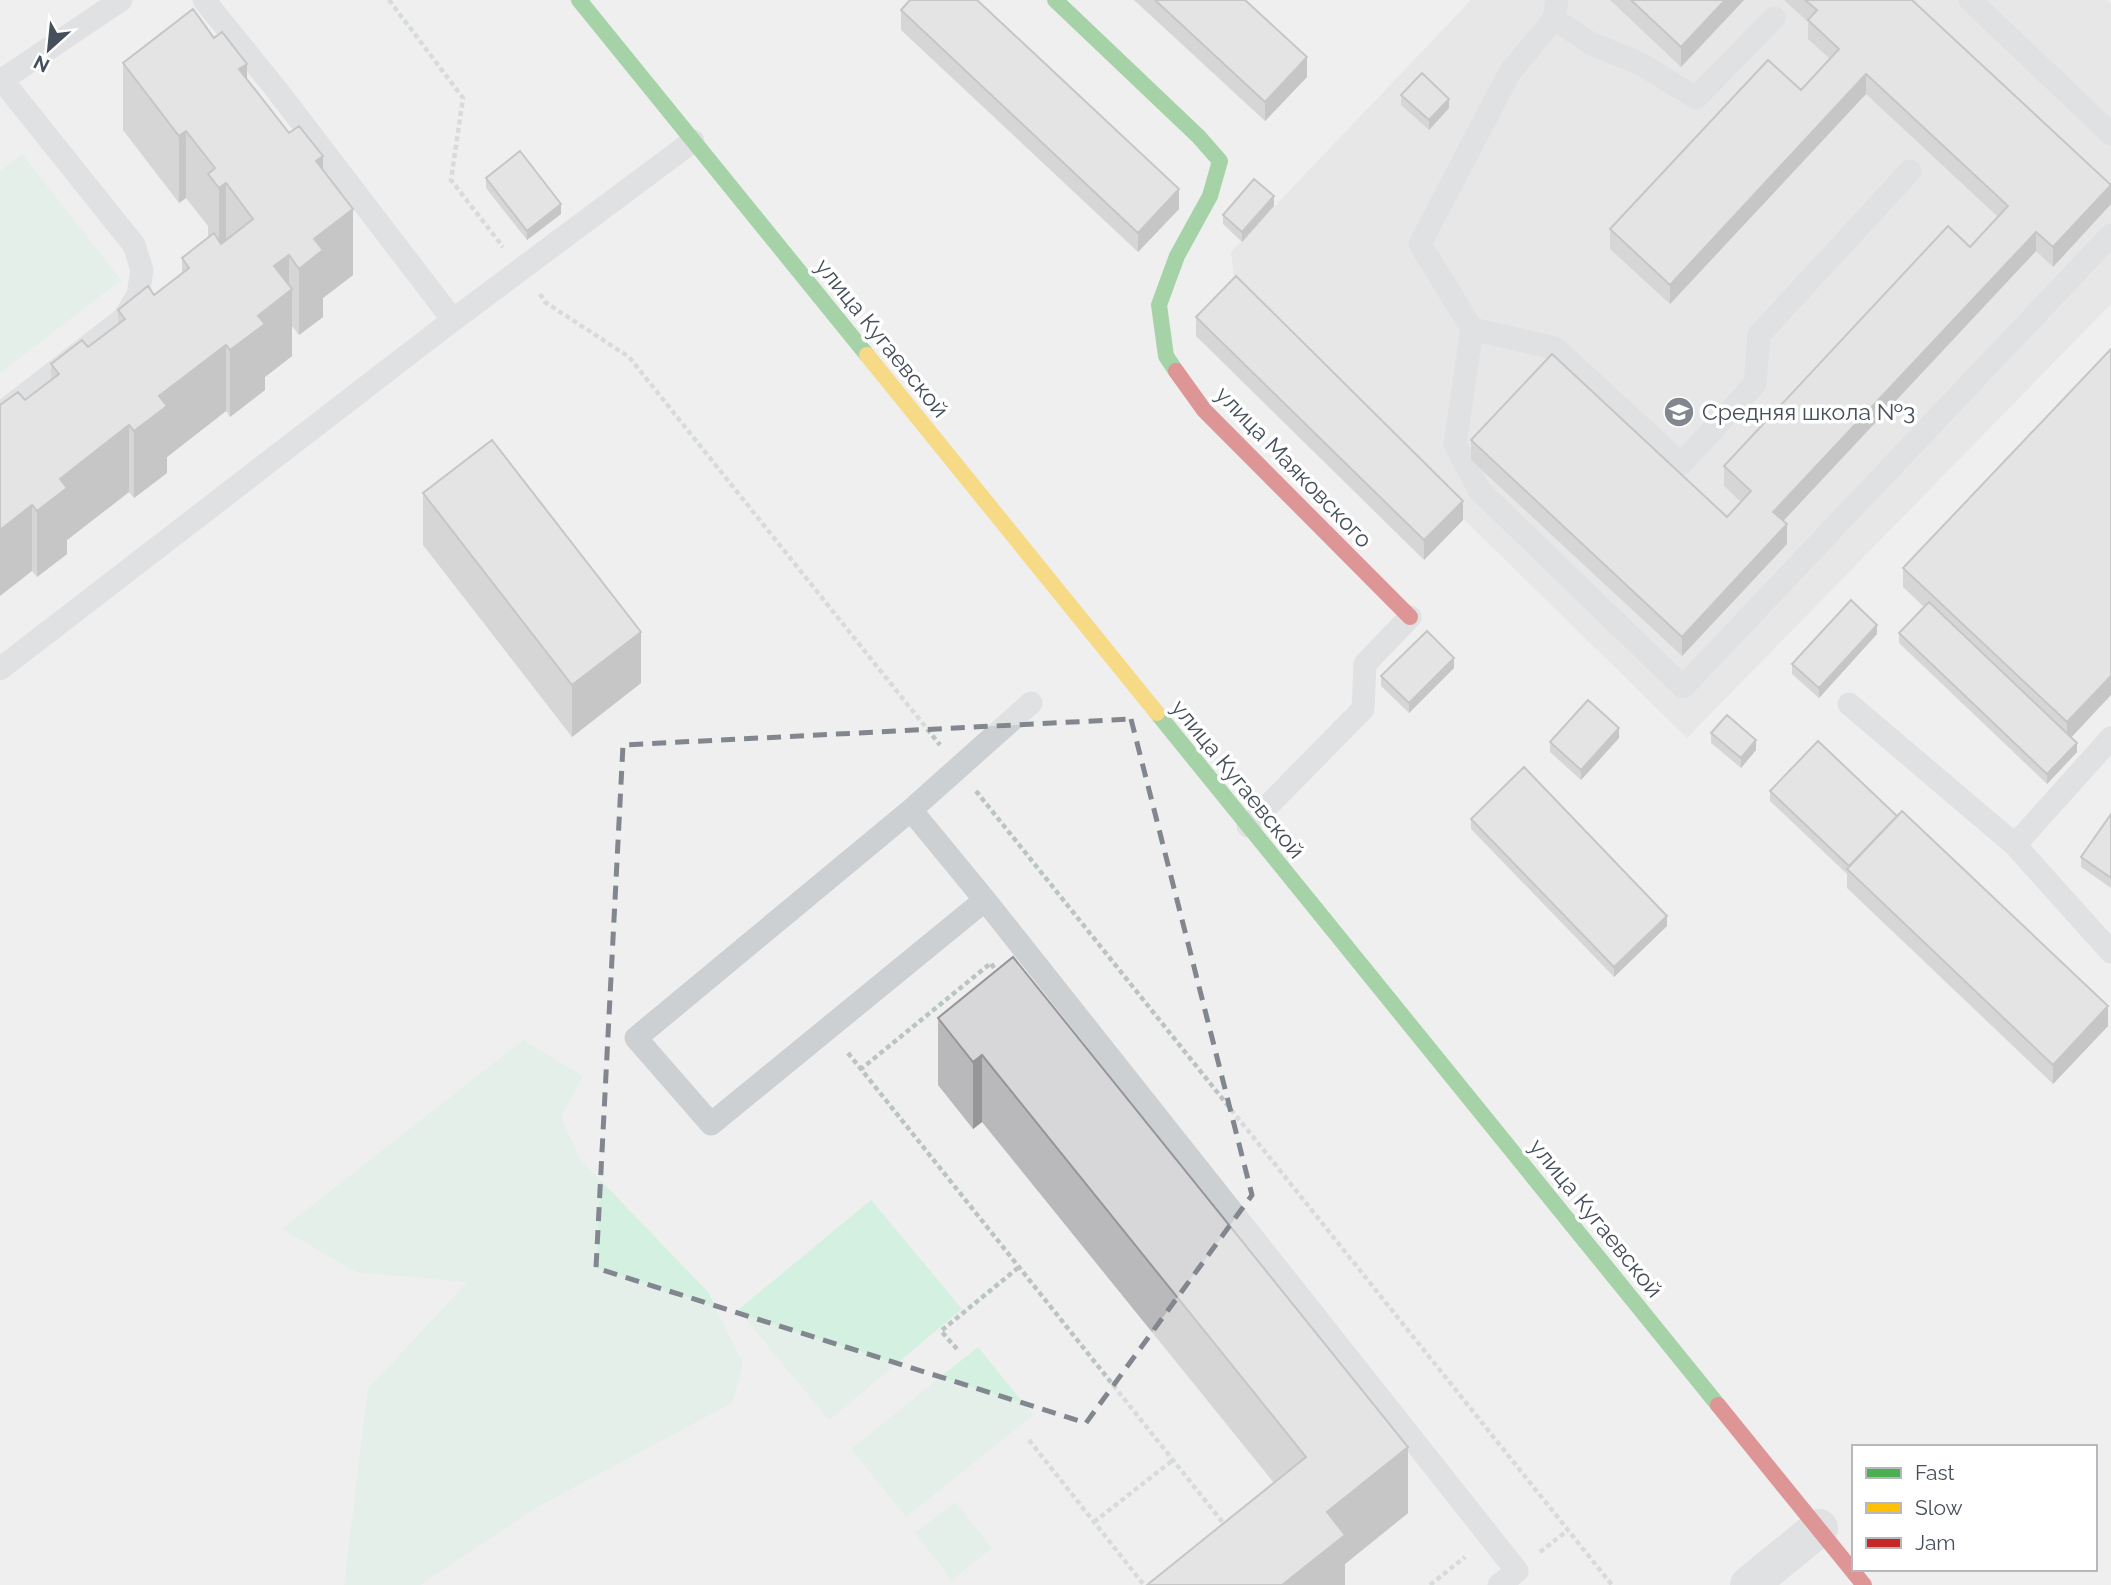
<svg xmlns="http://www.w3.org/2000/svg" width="2111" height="1585" viewBox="0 0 2111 1585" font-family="Raleway,sans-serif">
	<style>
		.education { fill: #dededf }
		.green { fill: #d3f0e1 }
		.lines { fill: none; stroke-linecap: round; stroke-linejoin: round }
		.path { stroke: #b9c4c3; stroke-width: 4.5; stroke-dasharray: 5 3.5; stroke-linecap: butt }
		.lane { stroke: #cdd0d3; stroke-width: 23 }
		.street { stroke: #cdd0d3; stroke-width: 38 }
		.fast { stroke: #4caf50; stroke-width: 16 }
		.slow { stroke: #ffc107; stroke-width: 16 }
		.jam { stroke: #c62828; stroke-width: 16 }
		.wall { fill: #b9b9bb }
		.shaded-wall { fill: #969698 }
		.building { fill: #d7d7d9; stroke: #969698; stroke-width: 2 }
		.marked { fill: none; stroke: #82878f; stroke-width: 5; stroke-dasharray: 14 9; stroke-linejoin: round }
		.labels { text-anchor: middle; stroke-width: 7; stroke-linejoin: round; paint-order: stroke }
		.street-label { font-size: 23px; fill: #464f5c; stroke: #fff }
		.poi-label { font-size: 23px; fill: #464f5c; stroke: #fff; text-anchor: start }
	</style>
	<rect width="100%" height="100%" fill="#f0efef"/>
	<path class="education" d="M1471,0H2107L2111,4V304L1687,738L1236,296L1231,252Z"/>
	<path class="green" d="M22,154L121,280L0,373V171Z
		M523,1040L583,1076L561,1117L580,1159L708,1292L743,1364L732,1403L539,1506L420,1585H344L368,1389L467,1282L356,1272L282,1229Z
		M871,1200L962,1309L829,1420L738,1310Z
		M978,1347L1033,1415L906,1517L851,1449Z
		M955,1502L992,1548L952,1580L915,1533Z"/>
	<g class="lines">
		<path class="path" d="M389,0L463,98L451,180L503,247
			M540,294L545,302L629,357L940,745
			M976,791L1612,1585
			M994,968L991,963L861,1069L1224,1524L1222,1525
			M848,1053L861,1069
			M957,1349L941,1331L1019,1267
			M1029,1440L1144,1585
			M1094,1522L1173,1460
			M1540,1552L1568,1530
			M1430,1585L1465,1557"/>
		<path class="lane" d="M1557,0L1554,19L1510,72L1420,244L1472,329L1455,444L1479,490L1683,687L2111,235
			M1970,0L2111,134
			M1554,19L1592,44L1641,64L1696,98L1774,18
			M453,320L693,141
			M1472,329L1555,348L1681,464L1755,384L1759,335L1910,171
			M0,414L124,318L138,295L142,270L134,245L2,80L121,0
			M0,669L453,320L276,89L204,0
			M1849,704L2015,845L2111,952
			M911,810L1031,703
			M1248,826L1363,709L1365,664L1410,617
			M2015,845L2111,738
			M985,900L711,1124L636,1038L911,810L985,900L1517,1571L1499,1585"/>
		<path class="street" d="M1749,1585L1819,1528"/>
		<path class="fast" d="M579,0L867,355
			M1055,0L1199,137L1220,161L1210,196L1177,256L1159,305L1166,356L1176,371
			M1157,713L1718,1405"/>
		<path class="slow" d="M867,355L1157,713"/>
		<path class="jam" d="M1176,371L1204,410L1410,617
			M1718,1405L1864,1585"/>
	</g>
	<path class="wall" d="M1134,0H1245L1307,77L1265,121Z
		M1610,0H1744L1681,67Z
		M1784,0H1912L2111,185V204L2053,267L2036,251L1783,521L1787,544L1682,656L1471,460V440L1727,517L1741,502L1724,486V466L1970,247L1998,217L1866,94L1670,304L1610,249V229L1801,90L1830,59L1808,39V22Z
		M901,10L1179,209L1138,252L901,30Z
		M123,63L247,79L289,133L323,170L353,275L323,298V317L299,335L292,326V356L265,377V390L230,417L226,411L167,457V473L134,498L129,492L67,540V554L37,577L32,571L25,400L51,381V364L88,347L118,325V310L154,295L182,274V258L208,238V226L186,198L179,203L123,130Z
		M1401,95L1449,108L1429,130L1401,105Z
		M486,178L561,214L527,240L486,188Z
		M1274,206L1242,242L1223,224V215Z
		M1196,317L1463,520L1424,560L1196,336Z
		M2111,349L2072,737L2077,752L2047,784L1899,643V633L1924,607L1903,587V568Z
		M423,493L641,683L572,737L423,545Z
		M1877,634L1819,698L1792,674V664Z
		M1454,668L1409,713L1381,686V676Z
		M1711,733L1756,750L1741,768L1711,743Z
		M1619,738L1581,780L1550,752V742Z
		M1770,791L2108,1026L2053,1084L1847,888V874L1770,801Z
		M2111,814V888L2081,867V857Z
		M1471,819L1667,926L1614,977L1471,829Z
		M1013,957L1408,1513L1345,1564V1585L1274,1483L982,1122L973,1129L938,1085V1018Z"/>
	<path class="shaded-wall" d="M1725,0H1744L1681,67V47Z
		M1307,57V77L1265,121V102Z
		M247,64V130L239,69Z
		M1866,74V94L1670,304V285Z
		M1449,99V108L1429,130V120Z
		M186,131V198L179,203V136Z
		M323,156V222L316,161Z
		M226,183V250L219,255V188Z
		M2111,185V204L2053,267V247Z
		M1179,189V209L1138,252V233Z
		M1274,196V206L1242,242V232Z
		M561,204V214L527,240V231Z
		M353,209V275L323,298V317L299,335V269L314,239Z
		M2036,232V251L1773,532V512Z
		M289,255V292L292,289V356L265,377V390L230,417V350L258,316L274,266Z
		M226,345V411L167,457V473L134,498V431L159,396Z
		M129,425V492L67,540V554L37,577V511L60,479Z
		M1463,501V520L1424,560V540Z
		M32,505V571L0,596V530Z
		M1787,524V544L1682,656V637Z
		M1877,625V634L1819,698V688Z
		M641,632V683L572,737V685Z
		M1454,658V668L1409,713V703Z
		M2111,676V695L2067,742V722Z
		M1619,728V738L1581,780V770Z
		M1756,740V750L1741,768V758Z
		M2077,743V752L2047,784V774Z
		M1667,916V926L1614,977V967Z
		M2108,1006V1026L2053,1084V1065Z
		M982,1055V1122L973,1129V1062Z
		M1408,1447V1513L1345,1564V1585H1282L1327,1512Z"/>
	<path class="building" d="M910,0H977L1179,189L1138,233L901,10Z
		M1155,0H1245L1307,57L1265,102Z
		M1631,0H1725L1681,47Z
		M1805,0H1912L2111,185L2053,247L2036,232L1773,512L1787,524L1682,637L1471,440L1552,354L1727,517L1751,491L1724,466L1948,226L1970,247L2008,206L1866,74L1670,285L1610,229L1768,60L1801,90L1839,49L1808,20L1817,10Z
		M193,9L214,38L222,32L247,64L239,69L289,133L299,126L323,156L316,161L353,209L314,239L323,250L299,269L289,255L274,266L292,289L258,316L265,324L230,350L226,345L159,396L167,406L134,431L129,425L60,479L67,488L37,511L32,505L0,530V405L18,392L25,400L59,374L51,364L82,340L88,347L125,319L118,310L148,286L154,295L189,268L182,258L214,233L221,244L253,219L226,183L219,188L208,174L215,168L186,131L179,136L123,63Z
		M1422,73L1449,99L1429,120L1401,95Z
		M520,151L561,204L527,231L486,178Z
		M1254,179L1274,196L1242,232L1223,215Z
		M1236,276L1463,501L1424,540L1196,317Z
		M2111,349V676L2067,722L1903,568Z
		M492,440L641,632L572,685L423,493Z
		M1851,600L1877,625L1819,688L1792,664Z
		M1929,602L2077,743L2047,774L1899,633Z
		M1427,631L1454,658L1409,703L1381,676Z
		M1588,700L1619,728L1581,770L1550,742Z
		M1727,715L1756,740L1741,758L1711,733Z
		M1818,741L1897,816L1849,866L1770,791Z
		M1524,767L1667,916L1614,967L1471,819Z
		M1902,811L2108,1006L2053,1065L1847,869Z
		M2111,814V878L2081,857Z
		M1013,957L1408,1447L1327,1512L1345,1535L1282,1585H1147L1306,1457L982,1055L973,1062L938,1018Z"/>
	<path d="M0 0H2111V1585H0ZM1131,719L1252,1195L1086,1423L596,1268L623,745Z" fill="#f0efef" fill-opacity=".55" fill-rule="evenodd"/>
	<path class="marked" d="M1131,719L1252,1195L1086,1423L596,1268L623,745Z"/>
	<defs>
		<g id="school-disc" transform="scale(1.575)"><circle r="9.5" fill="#82878f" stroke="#fff"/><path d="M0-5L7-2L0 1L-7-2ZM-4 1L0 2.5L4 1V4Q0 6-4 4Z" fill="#fff"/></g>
	</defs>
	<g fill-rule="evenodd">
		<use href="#school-disc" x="1679" y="412"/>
	</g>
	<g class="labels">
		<g class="street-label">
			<text transform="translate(882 338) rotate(51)" y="8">улица Кугаевской</text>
			<text transform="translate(1294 467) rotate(46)" y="8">улица Маяковского</text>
			<text transform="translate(1238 779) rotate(51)" y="8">улица Кугаевской</text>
			<text transform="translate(1596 1218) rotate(51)" y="8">улица Кугаевской</text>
		</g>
		<g class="poi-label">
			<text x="1702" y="420">Средняя школа №3</text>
		</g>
	</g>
	<rect x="1852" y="1445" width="245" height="126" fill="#ffffff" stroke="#b5b9be" stroke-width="2"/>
	<rect x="1866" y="1468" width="35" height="10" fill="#4caf50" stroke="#b5b9be" stroke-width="2"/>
	<text x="1915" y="1480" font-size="21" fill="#464f5c">Fast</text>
	<rect x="1866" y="1503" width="35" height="10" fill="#ffc107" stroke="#b5b9be" stroke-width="2"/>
	<text x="1915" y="1515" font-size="21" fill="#464f5c">Slow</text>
	<rect x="1866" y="1538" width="35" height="10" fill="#c62828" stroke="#b5b9be" stroke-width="2"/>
	<text x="1915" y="1550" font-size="21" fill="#464f5c">Jam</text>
	<g transform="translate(49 49) rotate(207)" stroke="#ffffff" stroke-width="5" paint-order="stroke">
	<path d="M0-5L12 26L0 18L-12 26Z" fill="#464f5c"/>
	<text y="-10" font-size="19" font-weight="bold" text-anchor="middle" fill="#464f5c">N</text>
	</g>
</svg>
